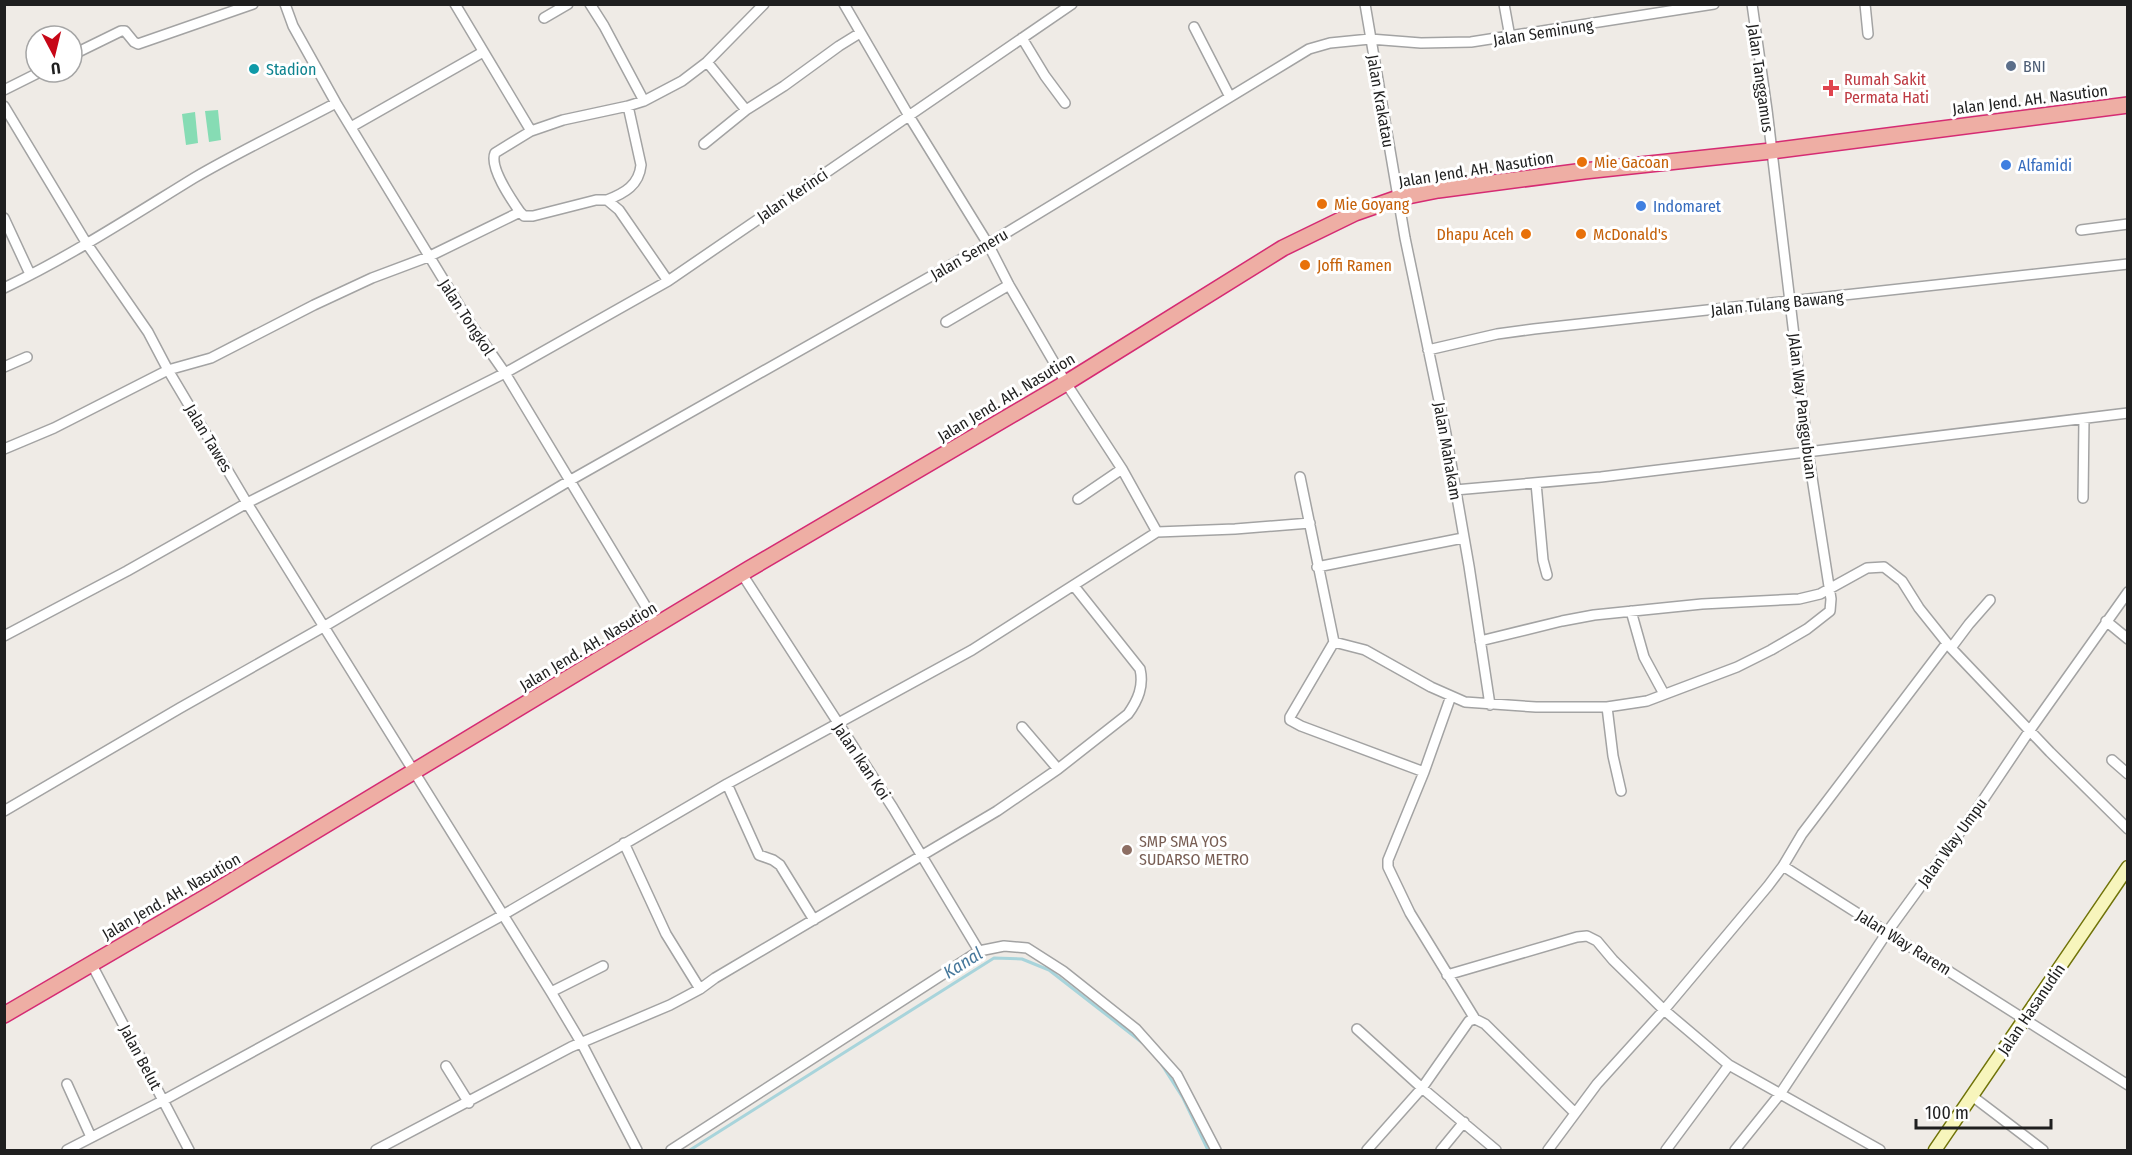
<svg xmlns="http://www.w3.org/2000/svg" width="2132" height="1155" viewBox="0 0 2132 1155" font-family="'Fira Sans Condensed',sans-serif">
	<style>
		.pitch { fill: #86dcb4 }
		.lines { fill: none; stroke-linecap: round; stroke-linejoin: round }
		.stream { stroke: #a8d4db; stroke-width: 3 }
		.minor-casing { stroke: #a3a3a3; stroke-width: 12 }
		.secondary-casing { stroke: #707309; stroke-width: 15 }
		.trunk-casing { stroke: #d52b73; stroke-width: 18 }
		.minor { stroke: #fff; stroke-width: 9 }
		.secondary { stroke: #f7f5bc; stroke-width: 12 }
		.trunk { stroke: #eeaea4; stroke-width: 15 }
		.service-dot { fill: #5c6f8a; stroke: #fff; stroke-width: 2 }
		.culture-dot { fill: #0f9aa8; stroke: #fff; stroke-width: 2 }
		.health-dot { fill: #e0444e; stroke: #fff; stroke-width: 2 }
		.food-dot { fill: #e8710a; stroke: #fff; stroke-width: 2 }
		.shop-dot { fill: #3f7fe0; stroke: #fff; stroke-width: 2 }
		.education-dot { fill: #8d6e63; stroke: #fff; stroke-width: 2 }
		.labels { text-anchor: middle; stroke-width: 6; stroke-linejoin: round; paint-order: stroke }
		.street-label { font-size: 16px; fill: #1f1f1f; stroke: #fff }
		.service-label { font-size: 16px; fill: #4e5e75; stroke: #fff; text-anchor: start }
		.culture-label { font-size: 16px; fill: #0d838f; stroke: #fff; text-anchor: start }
		.health-label { font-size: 16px; fill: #be3a42; stroke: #fff; text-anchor: start }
		.food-label { font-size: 16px; fill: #c56008; stroke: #fff; text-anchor: start }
		.shop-label { font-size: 16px; fill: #366cbe; stroke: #fff; text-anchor: start }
		.education-label { font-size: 16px; fill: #785e54; stroke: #fff; text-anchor: start }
		.water-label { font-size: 18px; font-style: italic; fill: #48799c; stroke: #fff }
	</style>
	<rect width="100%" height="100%" fill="#efebe6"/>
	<path class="pitch" d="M218,110L221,140L209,142L205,111Z
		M195,112L198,143L186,145L182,114Z"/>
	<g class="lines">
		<path class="stream" d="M1162,1065L1183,1098L1208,1150
			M690,1150L994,958L1022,959L1049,970L1144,1044"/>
		<g class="minor-casing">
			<path id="minor" d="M285,4L293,26L336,103L468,320L505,373L657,625
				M455,4L531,131
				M590,4L604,26L644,101
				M844,4L909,116L988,244L1009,285L1066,383L1122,469L1157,532
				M1365,4L1405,238L1446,434L1469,566L1490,705
				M1504,4L1510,37
				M1865,4L1868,34
				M544,18L568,4
				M1194,27L1230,97
				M1022,38L1045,76L1065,103
				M72,55L121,31H125L134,42L138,44L253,4
				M707,62L746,110
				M4,90L40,72
				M4,106L87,244L148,332L168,370L247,503L551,992L582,1044L637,1150
				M351,127L483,52
				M704,144L746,110L784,86L839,46L860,33
				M607,200C625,193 639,185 641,165L628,106
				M520,212L524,216H533L596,200H607L619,210L668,281
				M4,218L30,274
				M2081,230L2128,224
				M4,288C71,256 132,216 194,178C240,151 289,128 336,103
				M946,322L1009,285
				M1428,350L1497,334L1534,329L2128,264
				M4,367L27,357
				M4,449L54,428L168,370L211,358L314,305L372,278L428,257L520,212C511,199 489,167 495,153L531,131L563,120L628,106L644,101L682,81L707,62L764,4
				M1300,477L1334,642L1290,717V720L1301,726L1424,772
				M1536,483L1543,560L1547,575
				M1455,490L1601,477L2128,413
				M2083,498L2084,419
				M1078,499L1122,469
				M1317,567L1463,538
				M742,574L893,808L979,951
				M1631,611L1644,657L1664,694
				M2106,621L2128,639
				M4,636L127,571L247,503L505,373L668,281L1072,4
				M1480,641L1562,621L1594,615L1702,604L1799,599L1820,594L1867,568L1884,567L1902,581L1919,608L1951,648L2050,752L2128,829
				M1334,642L1365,650L1431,687L1465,702L1536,707H1607L1647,701L1737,667L1771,650L1807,629L1830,611L1831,599L1808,452L1767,110L1752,4
				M1951,648L1969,624L1990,600
				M1451,696L1424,772L1388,860V867L1410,913L1475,1019
				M1607,707L1613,756L1621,791
				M1022,727L1058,769
				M2112,760L2128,774
				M727,784L759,855L773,860L780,865L814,920
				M4,811L180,708L325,626L569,481L988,244L1309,49L1330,43L1370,39L1421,43L1471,42L1714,4
				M624,843L666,934L700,989
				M1783,866L2128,1085
				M91,963L189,1150
				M1447,975L1577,937L1587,936L1597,941L1613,960L1664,1010L1768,886L1783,866L1802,834L1947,643
				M551,992L603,966
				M1357,1029L1422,1088L1496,1150
				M446,1066L469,1103
				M67,1084L91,1137
				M1972,1096L2043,1150
				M67,1150L164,1100L503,915L727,784L972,650L1157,532L1235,529L1310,523
				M376,1150L571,1047L670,1005L700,989L715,978L997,811L1058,769L1128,714C1138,700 1144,686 1140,669L1074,586
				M671,1150L979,951L1004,946L1027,948L1063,971L1136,1029L1177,1075L1216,1150
				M1367,1150L1422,1088L1469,1021L1475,1019L1485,1024L1575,1113
				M1441,1150L1464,1122
				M1548,1150L1597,1084L1664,1010L1729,1065L1880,1150
				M1666,1150L1729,1065
				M1735,1150L1780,1094L1888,931L1979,806L2030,730L2128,592"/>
		</g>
		<g class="secondary-casing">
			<path id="secondary" d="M1935,1150L2128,867"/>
		</g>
		<g class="trunk-casing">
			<path id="trunk" d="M4,1015L211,894L749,569L1066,383L1283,248L1355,213L1398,198L1438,190L1584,171L1771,151L2128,105"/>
		</g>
		<use href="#minor" class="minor"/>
		<use href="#secondary" class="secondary"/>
		<use href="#trunk" class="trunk"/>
	</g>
	<circle class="service-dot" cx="2011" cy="66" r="6"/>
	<circle class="culture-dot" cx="254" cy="69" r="6"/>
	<path class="health-dot" d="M1828 79h6v6h6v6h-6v6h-6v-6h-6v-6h6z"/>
	<g class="food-dot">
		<circle cx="1582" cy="162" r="6"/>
		<circle cx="1322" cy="204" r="6"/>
		<circle cx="1526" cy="234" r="6"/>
		<circle cx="1581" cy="234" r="6"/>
		<circle cx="1305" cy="265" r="6"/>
	</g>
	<g class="shop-dot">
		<circle cx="2006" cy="165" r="6"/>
		<circle cx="1641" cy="206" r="6"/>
	</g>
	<circle class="education-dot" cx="1127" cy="850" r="6"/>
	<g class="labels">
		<g class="street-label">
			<text transform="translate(1543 32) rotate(-9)" y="6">Jalan Seminung</text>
			<text transform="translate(1761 78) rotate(82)" y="6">Jalan Tanggamus</text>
			<text transform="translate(2030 99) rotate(-7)" y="6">Jalan Jend. AH. Nasution</text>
			<text transform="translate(1381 101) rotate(80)" y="6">Jalan Krakatau</text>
			<text transform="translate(1476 169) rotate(-9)" y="6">Jalan Jend. AH. Nasution</text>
			<text transform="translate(792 195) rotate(-34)" y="6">Jalan Kerinci</text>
			<text transform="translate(969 254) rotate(-30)" y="6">Jalan Semeru</text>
			<text transform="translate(1777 303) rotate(-6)" y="6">Jalan Tulang Bawang</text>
			<text transform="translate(467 317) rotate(57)" y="6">Jalan Tongkol</text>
			<text transform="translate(1006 397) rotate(-31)" y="6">Jalan Jend. AH. Nasution</text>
			<text transform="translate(1803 406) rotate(83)" y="6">JAlan Way Panggubuan</text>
			<text transform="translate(209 438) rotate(59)" y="6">Jalan Tawes</text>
			<text transform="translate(1448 451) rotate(80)" y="6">Jalan Mahakam</text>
			<text transform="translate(588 646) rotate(-31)" y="6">Jalan Jend. AH. Nasution</text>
			<text transform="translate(862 761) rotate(56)" y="6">Jalan Ikan Koi</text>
			<text transform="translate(1952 842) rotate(-54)" y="6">Jalan Way Umpu</text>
			<text transform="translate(171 896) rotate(-30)" y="6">Jalan Jend. AH. Nasution</text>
			<text transform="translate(1904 942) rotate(32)" y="6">Jalan Way Rarem</text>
			<text transform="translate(2031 1009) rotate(-56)" y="6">Jalan Hasanudin</text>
			<text transform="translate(141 1057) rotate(62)" y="6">Jalan Belut</text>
		</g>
		<g class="service-label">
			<text x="2023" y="72">BNI</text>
		</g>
		<g class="culture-label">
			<text x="266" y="75">Stadion</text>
		</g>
		<g class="health-label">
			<text x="1844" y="85">Rumah Sakit<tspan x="1844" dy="18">Permata Hati</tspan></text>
		</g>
		<g class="food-label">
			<text x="1594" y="168">Mie Gacoan</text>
			<text x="1334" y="210">Mie Goyang</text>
			<text x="1514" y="240" text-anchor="end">Dhapu Aceh</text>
			<text x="1593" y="240">McDonald's</text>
			<text x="1317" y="271">Joffi Ramen</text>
		</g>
		<g class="shop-label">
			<text x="2018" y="171">Alfamidi</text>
			<text x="1653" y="212">Indomaret</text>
		</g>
		<g class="education-label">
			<text x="1139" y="847">SMP SMA YOS<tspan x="1139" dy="18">SUDARSO METRO</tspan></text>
		</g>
		<g class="water-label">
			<text transform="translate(963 963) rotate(-32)" y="6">Kanal</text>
		</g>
	</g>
	<rect width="2132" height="1155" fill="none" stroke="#1f1f1f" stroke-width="12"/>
	<g transform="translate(54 54) rotate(173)"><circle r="28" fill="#ffffff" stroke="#a5a5a5" stroke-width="1.5"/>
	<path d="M0-4.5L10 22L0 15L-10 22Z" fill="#c70717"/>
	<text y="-9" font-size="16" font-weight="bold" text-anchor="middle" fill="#1f1f1f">U</text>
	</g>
	<path d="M1916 1119v9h135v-9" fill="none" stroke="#1f1f1f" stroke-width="3"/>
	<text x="1925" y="1119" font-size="18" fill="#1f1f1f" stroke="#ffffff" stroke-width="4.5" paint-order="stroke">100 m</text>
</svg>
